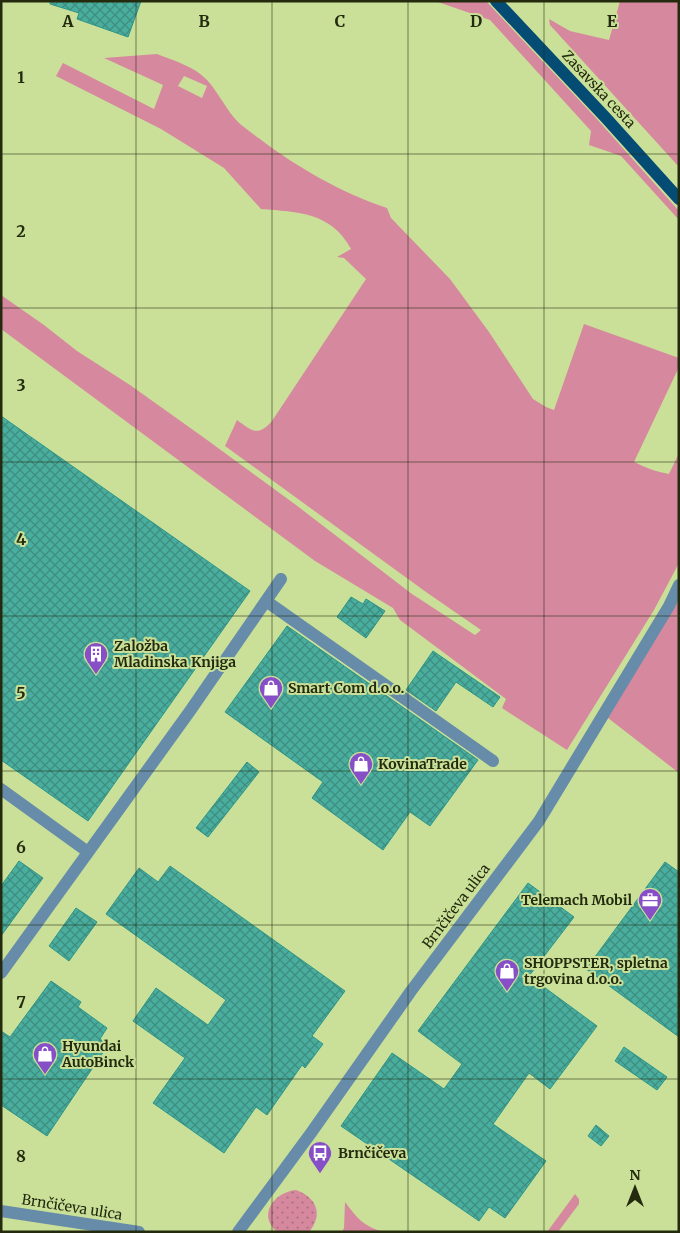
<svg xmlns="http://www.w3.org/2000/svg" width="680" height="1233" viewBox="0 0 680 1233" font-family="Merriweather,serif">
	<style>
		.grass { fill: #d6899e; fill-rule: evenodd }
		.park { fill: url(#park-dots) }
		.building { fill: url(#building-cross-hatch); stroke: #2d9688 }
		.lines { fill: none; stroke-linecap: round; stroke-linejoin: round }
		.minor { stroke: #668ca9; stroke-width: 12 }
		.major { stroke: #054c75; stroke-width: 12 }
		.grid { fill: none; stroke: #232a0e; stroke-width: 1; stroke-opacity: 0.55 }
		.labels { text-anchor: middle; stroke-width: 4; stroke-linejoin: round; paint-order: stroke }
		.street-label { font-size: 14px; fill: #232a0e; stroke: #cae098 }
		.poi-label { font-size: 14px; font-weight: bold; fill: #232a0e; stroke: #cae098; text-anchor: start }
		.grid-label { font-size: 16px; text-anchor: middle; font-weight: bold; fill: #232a0e; stroke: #cae098; stroke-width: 4; stroke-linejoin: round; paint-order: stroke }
	</style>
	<defs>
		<pattern id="park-dots" width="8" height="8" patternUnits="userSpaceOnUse" patternTransform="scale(1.25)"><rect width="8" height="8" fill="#d6899e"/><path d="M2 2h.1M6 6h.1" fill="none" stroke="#ad707f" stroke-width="1.8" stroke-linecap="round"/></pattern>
		<pattern id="building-cross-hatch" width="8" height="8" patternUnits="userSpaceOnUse" patternTransform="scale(1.25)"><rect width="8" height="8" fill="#4aae9f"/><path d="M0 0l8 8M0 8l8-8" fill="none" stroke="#3d8e80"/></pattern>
	</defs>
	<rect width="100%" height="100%" fill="#cae098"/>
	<path class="grass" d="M435,1H486L596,118L679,211V220L621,156L589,145L591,131L490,20Z
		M620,1H679V167L550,25L549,19L570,31L609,40Z
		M157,54C174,61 194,66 207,80C219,93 226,110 239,123C246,129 253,134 260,139C298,168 342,193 387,208L391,218L450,279L489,332L533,399L546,407L554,410L584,324L679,358V367L634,462C644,467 657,472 669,474L679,453V563L654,610L567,750L502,708L506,699L400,620L393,608L315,561L1,329V295L44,325L77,351L130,385L203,437L296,505L412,594L475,635L481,630L426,592L225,446L237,420C252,431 258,437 272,421L366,279L344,258L337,257L351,249C331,212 298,212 261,209L224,168L161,129L56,76L63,63L154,109L163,85L104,58ZM184,76L207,86L202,98L178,86Z
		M679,592V773L608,718Z
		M575,1194L579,1199V1204L558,1232H547Z
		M345,1202C358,1219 363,1226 384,1232H342L344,1228Z"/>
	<path class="park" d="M296,1190C316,1197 324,1214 309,1232H277C257,1215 274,1192 296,1190Z"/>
	<path class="building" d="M50,1H141L128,37L77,19L79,13L50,4Z
		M1,416L250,591L88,821L1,760Z
		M351,597L363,604L366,599L385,611L366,638L337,617Z
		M287,626L478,760L430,826L410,812L383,850L312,798L323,782L225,712Z
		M433,651L500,697L493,707L456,682L436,711L406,690Z
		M247,762L259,772L208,837L196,828Z
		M19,861L43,878L1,936V886Z
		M665,862L679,872V1037L586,969Z
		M170,866L345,991L312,1036L323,1044L305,1068L302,1065L267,1115L256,1107L224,1153L153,1103L185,1058L133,1021L156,988L208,1025L226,1000L106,914L139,868L158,882Z
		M528,883L574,917L529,976L597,1026L550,1089L529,1073L493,1124L546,1161L505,1218L489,1207L479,1221L341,1126L392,1053L444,1089L462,1064L418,1031Z
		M76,908L97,922L69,961L49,946Z
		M51,981L81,1002L78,1007L107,1028L100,1039L108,1045L47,1136L1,1105V1031L10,1037Z
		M624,1047L667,1077L657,1090L615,1061Z
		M596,1125L609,1136L601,1146L588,1136Z"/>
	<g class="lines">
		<path class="minor" d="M266,601L493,761
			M1,789L88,852
			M1,973L190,711L281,579
			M1,1211L139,1232
			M238,1232L311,1133L411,991L539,821L669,606L679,585"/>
		<path class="major" d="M496,1L606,118L679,199"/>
	</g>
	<path class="grid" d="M136,1V1232M272,1V1232M408,1V1232M544,1V1232M1,154H679M1,308H679M1,462H679M1,616H679M1,771H679M1,925H679M1,1079H679"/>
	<defs>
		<g id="building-pin" transform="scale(1.25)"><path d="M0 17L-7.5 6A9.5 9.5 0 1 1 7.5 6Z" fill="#864fc7" stroke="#cae098"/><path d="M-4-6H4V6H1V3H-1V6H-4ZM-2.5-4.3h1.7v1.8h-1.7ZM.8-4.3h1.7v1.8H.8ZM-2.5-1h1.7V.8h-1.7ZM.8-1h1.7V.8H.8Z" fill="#fff"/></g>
		<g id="shop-pin" transform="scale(1.25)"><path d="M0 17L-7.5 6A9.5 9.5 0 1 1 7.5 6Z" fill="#864fc7" stroke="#cae098"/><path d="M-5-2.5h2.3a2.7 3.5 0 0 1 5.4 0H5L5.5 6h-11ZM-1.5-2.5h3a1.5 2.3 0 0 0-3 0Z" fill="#fff"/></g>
		<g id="office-pin" transform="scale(1.25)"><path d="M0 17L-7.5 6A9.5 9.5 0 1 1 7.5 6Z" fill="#864fc7" stroke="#cae098"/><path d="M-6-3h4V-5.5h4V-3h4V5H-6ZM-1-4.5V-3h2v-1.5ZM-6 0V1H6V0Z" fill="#fff"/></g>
		<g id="bus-pin" transform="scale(1.25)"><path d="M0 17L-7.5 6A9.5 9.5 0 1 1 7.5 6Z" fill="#864fc7" stroke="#cae098"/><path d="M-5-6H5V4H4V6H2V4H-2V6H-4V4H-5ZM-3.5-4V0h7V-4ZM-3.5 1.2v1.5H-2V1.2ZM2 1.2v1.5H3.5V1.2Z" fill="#fff"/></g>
	</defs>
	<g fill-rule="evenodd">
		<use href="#building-pin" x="96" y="654"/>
		<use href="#shop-pin" x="271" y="688"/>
		<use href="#shop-pin" x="361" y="764"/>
		<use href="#office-pin" x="650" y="900"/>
		<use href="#shop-pin" x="507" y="971"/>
		<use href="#shop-pin" x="45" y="1054"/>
		<use href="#bus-pin" x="320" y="1153"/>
	</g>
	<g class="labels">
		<g class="street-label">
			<text transform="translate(599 89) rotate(47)" y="5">Zasavska cesta</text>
			<text transform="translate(456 906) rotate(-53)" y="5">Brnčičeva ulica</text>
			<text transform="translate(72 1207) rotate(9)" y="5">Brnčičeva ulica</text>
		</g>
		<g class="poi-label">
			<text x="114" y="651">Založba<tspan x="114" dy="16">Mladinska Knjiga</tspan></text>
			<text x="288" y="693">Smart Com d.o.o.</text>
			<text x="378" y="769">KovinaTrade</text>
			<text x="632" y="905" text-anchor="end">Telemach Mobil</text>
			<text x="524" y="968">SHOPPSTER, spletna<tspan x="524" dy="16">trgovina d.o.o.</tspan></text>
			<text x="62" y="1051">Hyundai<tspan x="62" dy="16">AutoBinck</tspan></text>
			<text x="338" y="1158">Brnčičeva</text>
		</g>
	</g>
	<g class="grid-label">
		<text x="68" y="27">A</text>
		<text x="204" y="27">B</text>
		<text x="340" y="27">C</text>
		<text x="476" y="27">D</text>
		<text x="612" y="27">E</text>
		<text x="21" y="83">1</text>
		<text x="21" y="237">2</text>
		<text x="21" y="391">3</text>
		<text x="21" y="545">4</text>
		<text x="21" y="699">5</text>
		<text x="21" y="853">6</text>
		<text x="21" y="1008">7</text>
		<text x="21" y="1162">8</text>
	</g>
	<rect width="680" height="1233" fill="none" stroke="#232a0e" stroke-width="5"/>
	<g transform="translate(635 1188)" stroke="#cae098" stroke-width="4" paint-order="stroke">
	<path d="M0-4L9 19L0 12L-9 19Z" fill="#232a0e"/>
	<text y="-8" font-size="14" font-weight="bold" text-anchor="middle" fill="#232a0e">N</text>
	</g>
</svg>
